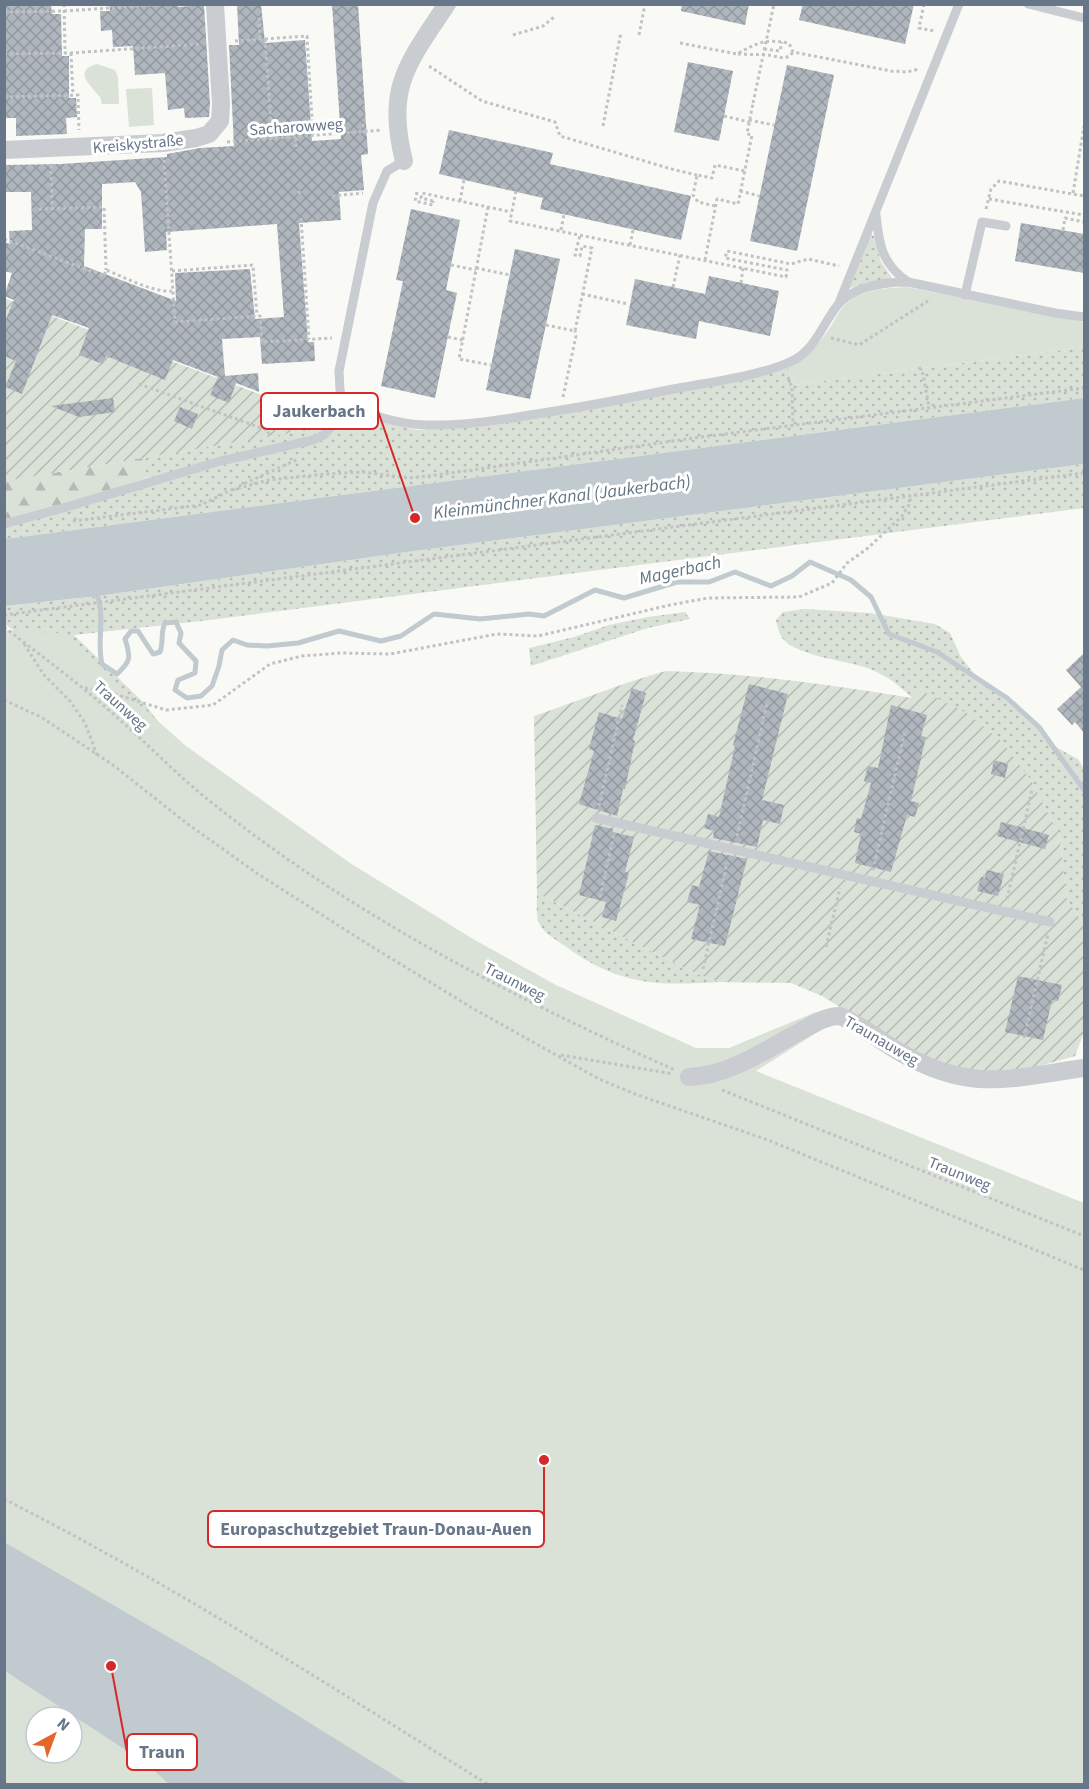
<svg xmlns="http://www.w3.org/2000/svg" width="1089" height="1789" viewBox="0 0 1089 1789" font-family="'Source Sans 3',sans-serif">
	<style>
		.grass { fill: url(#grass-dots) }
		.forest { fill: url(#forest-firs) }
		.park { fill: #dae1d7; fill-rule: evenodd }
		.garden { fill: url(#garden-furrows) }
		.water { fill: #c1cacf }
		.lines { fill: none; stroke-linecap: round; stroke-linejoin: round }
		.stream { stroke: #c1cacf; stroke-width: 5 }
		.building { fill: url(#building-cross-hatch); fill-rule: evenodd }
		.path { stroke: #c0c3c5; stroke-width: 3; stroke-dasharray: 3 3; stroke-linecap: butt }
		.lane { stroke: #c9ccd0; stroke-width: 9 }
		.street { stroke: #c9ccd0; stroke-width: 18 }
		.path-bridge { stroke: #c0c3c5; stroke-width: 3; stroke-dasharray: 3 3; stroke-linecap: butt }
		.labels { text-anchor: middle; stroke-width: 6; stroke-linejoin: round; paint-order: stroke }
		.street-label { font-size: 16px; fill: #677688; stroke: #fff }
		.water-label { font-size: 18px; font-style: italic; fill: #637783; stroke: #fff }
		.leader { fill: none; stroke: #d62828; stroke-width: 2 }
		.callout-dot { fill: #d62828; stroke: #fff; stroke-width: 2 }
		.callout { fill: #fff; stroke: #d62828; stroke-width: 2 }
		.callout-label { font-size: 18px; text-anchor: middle; font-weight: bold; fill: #677688 }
	</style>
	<defs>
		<pattern id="grass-dots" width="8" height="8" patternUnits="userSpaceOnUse" patternTransform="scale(1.5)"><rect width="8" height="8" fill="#dae1d7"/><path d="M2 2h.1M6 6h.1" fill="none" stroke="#b5bbb4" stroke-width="1.8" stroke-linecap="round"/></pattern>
		<pattern id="forest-firs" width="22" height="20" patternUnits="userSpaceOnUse" patternTransform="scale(1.5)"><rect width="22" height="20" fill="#dae1d7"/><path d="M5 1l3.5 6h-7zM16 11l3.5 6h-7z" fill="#b5bbb4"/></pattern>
		<pattern id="garden-furrows" width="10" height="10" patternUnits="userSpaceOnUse" patternTransform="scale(1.5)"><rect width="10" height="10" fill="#dae1d7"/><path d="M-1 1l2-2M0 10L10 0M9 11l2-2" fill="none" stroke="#b5bbb4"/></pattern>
		<pattern id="building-cross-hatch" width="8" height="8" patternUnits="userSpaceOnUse" patternTransform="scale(1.5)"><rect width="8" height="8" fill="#afb6bd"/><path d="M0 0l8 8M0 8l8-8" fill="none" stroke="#92999f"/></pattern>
	</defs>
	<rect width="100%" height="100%" fill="#f9f9f6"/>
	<path class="grass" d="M871,234L874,236L881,262L892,278L850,288Z
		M1084,347V398L5,539V527L329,435L335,429L345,411L384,423L417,430L464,428L788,367L794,385Z
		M337,405L330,425L317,435L147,478L142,458L314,429L318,416Z
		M1084,464V508L210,620L74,635L145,704L193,768L225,796L293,843L301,839L379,894L493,962L625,1028C648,1042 668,1059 692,1072L651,1055L484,975L371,908L285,852L219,804L184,775L86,684L5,624V606L98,596L414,551Z
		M805,609L870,613L935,624L950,633L961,657L975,675L1038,727L1050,744L1078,759L1084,769V924L1067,900L1059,835L1031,780L912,698C899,685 887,676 870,669C847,660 789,656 780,634C778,630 777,624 776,620L783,612Z
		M685,612L690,619L648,628L531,666L529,648L574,637L609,625L648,617Z
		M537,893L690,971L719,982C655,986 618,985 565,946C556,940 542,932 538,921C536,913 537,901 537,893Z"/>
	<path class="forest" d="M142,458L147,478L61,506L5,519L4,481Z"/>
	<path class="park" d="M97,64L115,70L118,77L119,104H102C101,101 101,97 98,95C91,85 72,71 97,64Z
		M152,88L154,125L129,127L126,89Z
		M907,287L1084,322V347L794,385L788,367C805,357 818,346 829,329C835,321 839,309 848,302C865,289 886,288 907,287Z
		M4,630L59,633L186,746L350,863L473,939L556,985L696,1048H729L816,1012L827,1026L756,1071L1084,1203V1784H5ZM36,1717H72V1753H36Z"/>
	<path class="garden" d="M4,298L318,416L315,429L5,481Z
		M666,671C749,673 830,685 912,698L922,691L967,713L1001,741L1031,780L1059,835L1067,900L1084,924V1032L1075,1056L1022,1071L970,1072L914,1053L822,996L791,983L719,982L690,971L537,893L534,716C579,701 621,683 666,671Z"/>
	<path class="water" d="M1084,398V464L414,551L98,596L5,606V539Z
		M4,1542L210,1661L408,1784H169L147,1764L5,1671Z"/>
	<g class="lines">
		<path class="stream" d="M95,591C107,614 96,640 102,664L117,674C131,661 131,658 125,639L131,631H138L153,654L160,652C164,641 160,633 165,623L176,622L181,633L179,643L196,661L195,673L178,680L175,690L187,698L201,696L212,686L219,666L222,650L233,640L247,645L267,646L298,643L339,631L381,641L401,636L434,614L480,619L529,614L544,616L595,590L624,598L677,582H709L735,572L771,586L792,576L810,562L851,580L871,597L889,634L937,652L1007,698L1039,727L1084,790"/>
	</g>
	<path class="building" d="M4,4H51L52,14H61L62,56H69V98H76L77,117L66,118L67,134L16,136V118H4Z
		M109,4H178V7L204,5L210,104L209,117L185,118L184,108L168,110L165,73L135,75L133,46L113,47L112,30L101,31L100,11H110Z
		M237,4H261L265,43L305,40L312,141L341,139L332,4H358L368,154L361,155L364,190L339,192L341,220L299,223L308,342H314L315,361L262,364L260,337L222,339L225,376L258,373L259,392L236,383L229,403L210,395L218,377L173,360L165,380L106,356L103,364L79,355L89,328L52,315L22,394L5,387L16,361L4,356V324L14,300L4,296L12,273L4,271V242L10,244L9,231L32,230L31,192H4V165L61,164L167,157V154L200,148L234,146L229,45H239ZM135,182L141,192L145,252L167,250L166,232L277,224L284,317L255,319L250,269L175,273L176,301L84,266L85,229H102V184Z
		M682,4H749L745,25L681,11Z
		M803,4H914L905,44L799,20Z
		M688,62L733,71L719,141L674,132Z
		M787,65L834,75L797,251L750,241Z
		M449,130L553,153L550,164L691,196L681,240L540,209L543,198L439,174Z
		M411,209L460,220L446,290L457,293L435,398L381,386L403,281L396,280Z
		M1021,223L1084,234V273L1015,261Z
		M515,249L560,259L530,399L486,390Z
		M709,276L779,291L770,336L699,321L696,339L626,325L635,279L705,294Z
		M113,398L115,412L79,417L51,406Z
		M180,407L198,414L192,429L174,421Z
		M1084,653V733L1075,722L1072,725L1057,709L1081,687L1066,670Z
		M749,684L788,694L762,800L784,805L780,824L763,820L757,847L713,838L714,831L704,828L708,814L719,817L735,746L733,745Z
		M632,688L646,693L633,740L635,741L625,789H623L617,816L579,804L594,751L589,749L599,712L622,719Z
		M891,705L927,715L921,736L926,737L911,801L919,803L915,817L907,815L891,872L855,863L861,834L854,832L857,818L861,819L871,783L864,781L868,766L878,768Z
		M994,760L1008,764L1005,778L991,774Z
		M1001,822L1049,835L1045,849L997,836Z
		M595,825L613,829V832L634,837L625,872L629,873L616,921L602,917L606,902L579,895Z
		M709,851L747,859L725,946L691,939L700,905L687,902L692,885L699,887Z
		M987,870L1004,874L998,896L977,891L981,877L985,878Z
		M1018,976L1062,985L1058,1001L1052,1000L1043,1040L1005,1032Z"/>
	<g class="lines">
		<path class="path" d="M64,4L65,53
			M924,4L919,28L934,31
			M4,12L64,11L172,4
			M259,18L260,39
			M513,35L543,26L554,17
			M639,35L645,4
			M265,39L272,139
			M235,41L307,36L313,136
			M680,43L737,54C759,42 764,39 789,43L793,52L891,71L907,72L919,69
			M764,49L780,51L782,42
			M71,53L73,95
			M4,54L71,53L200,44
			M738,54L768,55L784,58L790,56L793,52
			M429,66L482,101L555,122L560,136L675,170L697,175
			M4,97L78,95L79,130
			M724,116L749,122
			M749,120L774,125
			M363,124L364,133
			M603,126L621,32
			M296,138V147
			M227,142L382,130
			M164,160L175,322L260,316L262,342L332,338
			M51,165L52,208
			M299,191L300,196
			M516,191L510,221L786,277L787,270L725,258L727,251L791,264L808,259L839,266
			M740,191L759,196
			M417,192L415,201L433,205V201
			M1073,193L1084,126
			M332,196L363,193
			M989,199L1084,215
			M433,201L421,198L422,193L511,212
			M460,201L464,180
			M715,206L698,202L693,195L697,175L712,178L715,165L745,171
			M488,207L459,359L491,365
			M39,209L104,207L106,270
			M986,209L991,189L999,181L1084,196
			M301,218L309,339
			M561,230L564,214
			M1063,230L1065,218L1084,222
			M4,239L104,276L106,270C124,277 154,293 172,291
			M630,245L633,230
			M705,260L717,199L738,204L752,135L747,134L753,103
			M451,265L476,270
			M476,268L510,275
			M172,271L253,265L257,316
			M741,283L743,268
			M673,287L680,255
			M582,294L628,304
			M546,325L575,331L592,248L582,246L580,256L575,255L580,235
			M448,337L463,340
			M831,338L859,345L928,301
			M919,367L923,374L929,407
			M788,377L792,388L793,425
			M139,384L267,430L270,436
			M563,397L576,336L575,331
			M239,486L298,459
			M232,490L269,480L325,474L363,472L409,478L437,475L694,438L1084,388
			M73,521L201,505L233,489
			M4,615L1084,473
			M4,627C44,658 84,687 121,721C153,749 182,780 216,806C355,916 513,998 675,1070
			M24,644L44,675L70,701L85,723L97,755
			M85,688L105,691L166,710L213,705L270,664L302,656L341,653L390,654L497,634L538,636L670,605L708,598L799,597L832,583L847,563L868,548L902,516L909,505L911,496
			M4,700L41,717L113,765L185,822L258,874L366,943L474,1009L599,1079L635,1094L768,1140L1084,1270
			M599,806L622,705
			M737,836L767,703
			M873,870L905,731
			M600,897L614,835
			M1007,899L1032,790
			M826,947L840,888
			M703,969L727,863
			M1024,1038L1048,934
			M561,1055L673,1074
			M722,1090L1084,1236
			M4,1499C171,1584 329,1685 487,1784"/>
		<path class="lane" d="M1028,4L1084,18
			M876,215C879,245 882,264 908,282
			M965,295L982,222L1006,226
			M839,303L959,4
			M343,402C367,415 398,424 426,425C460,426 496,421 530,415C577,408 625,399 673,389C707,383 760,376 792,361C815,350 822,325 837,306C853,286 885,282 908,282L1055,313L1084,317
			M4,524L63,508L221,461L313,440L324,435L336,421L343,402L340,390L339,371L373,203L387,171L404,161
			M596,818L1050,922"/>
		<path class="street" d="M4,150L163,143L196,138L209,134L220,121L221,104L215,4
			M404,161C385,87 408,63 447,4
			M689,1077C728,1076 764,1051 797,1033C811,1026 824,1016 840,1016C862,1025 881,1042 903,1054C973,1093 1010,1078 1084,1068"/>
		<path class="path-bridge" d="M753,103L774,4"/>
	</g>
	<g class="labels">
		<g class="street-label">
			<text transform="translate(296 126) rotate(-4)" y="6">Sacharowweg</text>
			<text transform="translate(138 143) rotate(-5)" y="6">Kreiskystraße</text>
			<text transform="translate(121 705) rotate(42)" y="6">Traunweg</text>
			<text transform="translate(515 981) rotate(27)" y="6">Traunweg</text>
			<text transform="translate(882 1040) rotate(30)" y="6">Traunauweg</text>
			<text transform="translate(960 1173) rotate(22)" y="6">Traunweg</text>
		</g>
		<g class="water-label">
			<text transform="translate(562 497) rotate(-7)" y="6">Kleinmünchner Kanal (Jaukerbach)</text>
			<text transform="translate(680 570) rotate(-12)" y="6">Magerbach</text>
		</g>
	</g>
	<path class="leader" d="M415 518L378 411M544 1460L544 1529M111 1666L127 1752"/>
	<g class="callout-dot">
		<circle cx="415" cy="518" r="6"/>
		<circle cx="544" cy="1460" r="6"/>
		<circle cx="111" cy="1666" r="6"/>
	</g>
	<g class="callout">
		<rect x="261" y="393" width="117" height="36" rx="6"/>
		<rect x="208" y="1511" width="336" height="36" rx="6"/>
		<rect x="127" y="1734" width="70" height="36" rx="6"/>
	</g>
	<g class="callout-label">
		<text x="319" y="417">Jaukerbach</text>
		<text x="376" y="1535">Europaschutzgebiet Traun-Donau-Auen</text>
		<text x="162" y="1758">Traun</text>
	</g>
	<rect width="1089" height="1789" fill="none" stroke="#677688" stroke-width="12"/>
	<g transform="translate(54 1735) rotate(41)"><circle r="28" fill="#ffffff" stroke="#c2c8cf" stroke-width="1.5"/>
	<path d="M0-4.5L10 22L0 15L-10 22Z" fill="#e66629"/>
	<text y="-9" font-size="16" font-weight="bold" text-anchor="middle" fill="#677688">N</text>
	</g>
</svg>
